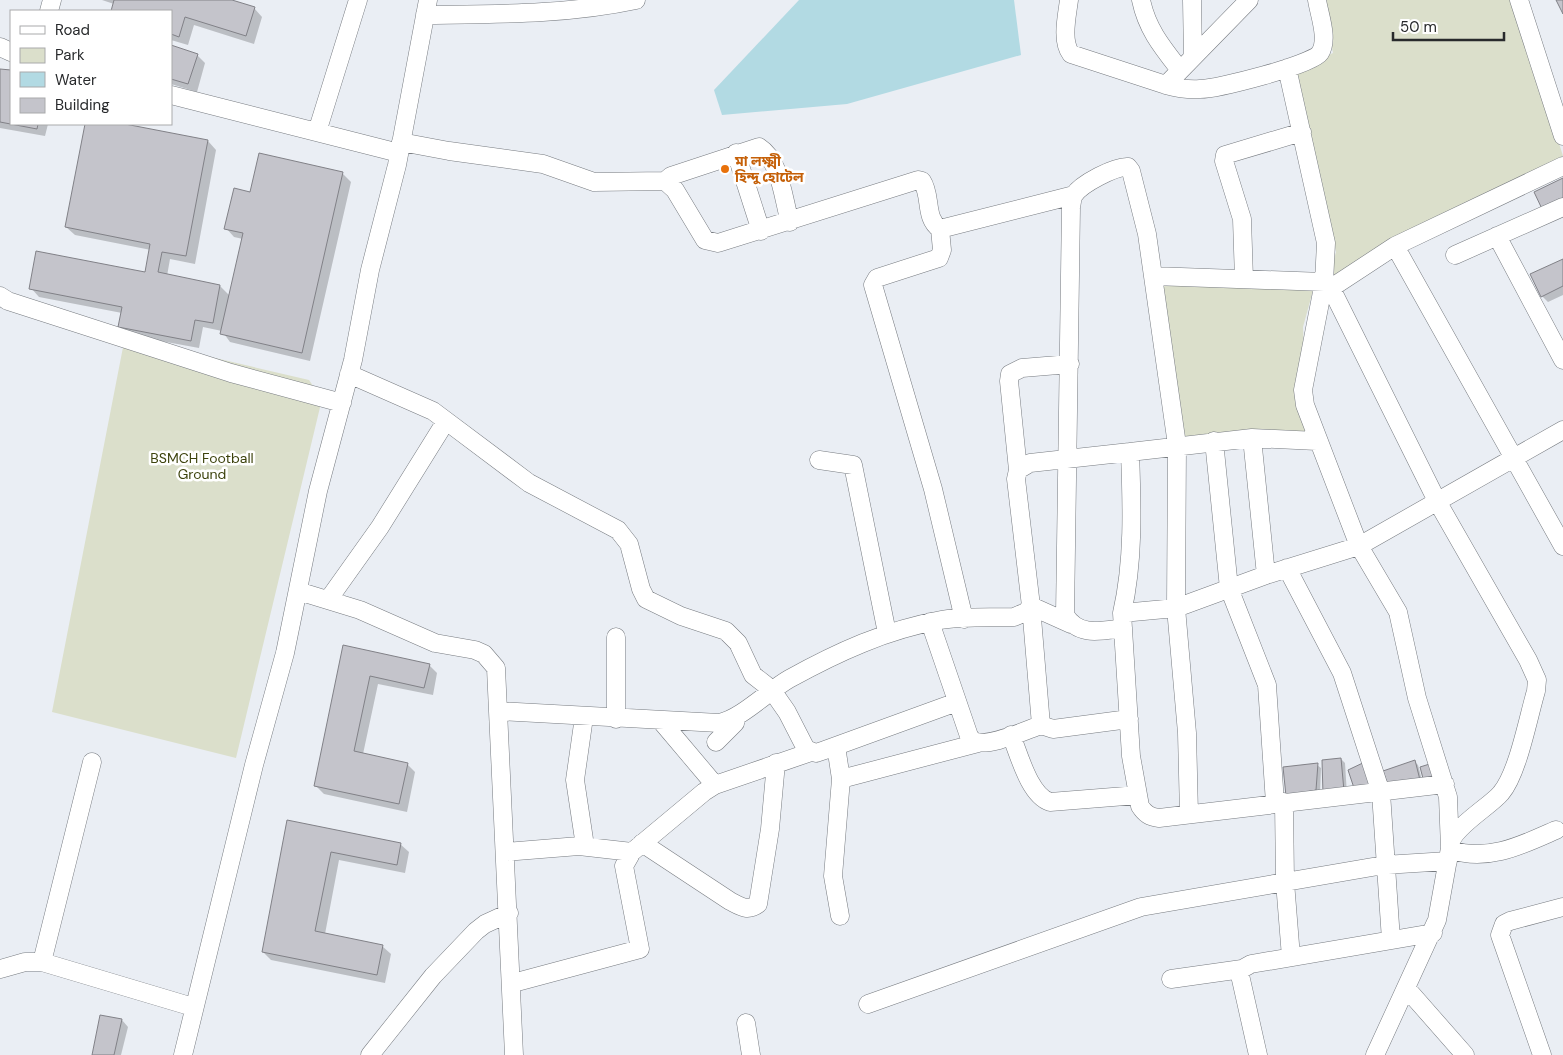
<svg xmlns="http://www.w3.org/2000/svg" width="1563" height="1055" viewBox="0 0 1563 1055" font-family="'DM Sans','Noto Sans Bengali',sans-serif">
	<style>
		.green { fill: #dbdfcb }
		.water { fill: #b2dae3 }
		.shadow { fill: #0003 }
		.building { fill: #c4c4cb; stroke: #818187 }
		.lines { fill: none; stroke-linecap: round; stroke-linejoin: round }
		.minor-casing { stroke: #777b80; stroke-width: 19 }
		.minor { stroke: #fff; stroke-width: 18 }
		.food-dot { fill: #e8710a; stroke: #fff; stroke-width: 2 }
		.labels { text-anchor: middle; stroke-width: 5; stroke-linejoin: round; paint-order: stroke }
		.food-label { font-size: 14px; font-weight: bold; fill: #c56008; stroke: #fff; text-anchor: start }
		.park-label { font-size: 14px; fill: #3d430d; stroke: #fff }
	</style>
	<rect width="100%" height="100%" fill="#eaeef4"/>
	<path class="green" d="M1323,0H1514L1563,156L1331,278V268L1336,252L1293,71L1333,53Z
		M1154,284L1314,287L1303,327L1305,373L1311,432L1177,445Z
		M125,337L309,380L322,399L236,758L52,712Z"/>
	<path class="water" d="M799,0H1014L1021,55L847,104L722,115L714,90Z"/>
	<path class="shadow" d="M102,0H228L254,8L262,17L254,44L194,25L188,45L171,40V11H112L114,4Z
		M171,47L197,55L205,63L197,92L171,84Z
		M0,70L11,71V124H48L45,136L0,128Z
		M86,124H118L208,141L216,150L195,264L170,259L167,276L220,286L230,296L243,239L234,237L226,228L251,193L260,154L343,174L351,182L310,361L230,342L222,331L203,327L199,348L128,335L119,326L122,313L39,297L31,288L146,273L151,250L75,235L66,227Z
		M1563,260V295L1548,302L1542,296Z
		M344,647L429,665L437,673L433,695L378,684L363,754L407,764L415,772L407,812L324,794L315,785Z
		M1341,759L1345,763L1347,795L1328,797Z
		M1414,761L1418,765L1424,788L1394,793Z
		M1317,765L1321,768L1320,794L1291,799Z
		M288,821L400,844L409,852L405,873L339,860L325,934L382,946L391,954L385,983L271,960L263,952Z
		M122,1020L128,1027L121,1055H93Z"/>
	<path class="building" d="M114,0H232L255,7L246,36L185,17L179,37L171,34V11H111Z
		M1556,0H1563V14Z
		M171,45L198,54L188,84L171,79Z
		M0,69L11,70V124H38L37,129L0,122Z
		M85,124H125L208,140L186,256L162,252L158,272L220,285L213,323L195,320L191,341L118,327L122,307L29,289L36,251L145,272L150,244L65,227Z
		M259,153L343,172L302,353L220,334L243,233L224,229L234,188L250,192Z
		M1563,178V201L1543,211L1534,192Z
		M1563,259V286L1541,297L1530,274Z
		M343,645L430,664L424,688L370,676L354,751L408,763L399,804L314,786Z
		M1341,758L1344,791L1323,794L1322,760Z
		M1415,760L1421,784L1389,789L1383,771Z
		M1367,761L1375,782L1355,791L1348,770Z
		M1436,762L1442,781L1425,786L1420,767Z
		M1318,763L1316,790L1286,796L1283,767Z
		M287,820L401,843L397,865L331,852L315,931L383,945L377,975L262,952Z
		M100,1015L122,1019L114,1055H92Z"/>
	<g class="lines">
		<g class="minor-casing">
			<path id="minor" d="M1069,0C1067,16 1061,41 1071,54L1166,85
				M1141,0C1147,29 1162,47 1180,70
				M1192,0L1193,57
				M1249,0L1166,85C1177,88 1188,90 1200,89C1217,89 1312,65 1320,53C1329,39 1319,14 1317,0
				M1519,0L1563,136
				M49,11L52,0
				M425,15C496,14 566,15 636,0
				M0,47L11,52
				M1287,68L1326,243L1324,282L1303,390L1305,405L1359,546L1398,612L1417,698L1448,797L1450,848L1437,920L1375,1055
				M171,95L399,153
				M317,132L358,0
				M401,142L449,151L543,164L594,182L665,181L675,190L705,240L718,243L918,180L922,181C932,196 924,218 940,229L1074,195
				M736,153L761,231
				M665,181L671,176L759,147C781,161 783,199 790,222
				M940,229L942,250L939,258L877,278L873,285L933,489L964,619
				M1497,236L1563,360
				M1395,246L1563,166
				M1455,255L1563,207
				M1153,276L1324,282L1331,288
				M1244,279L1242,219L1224,161L1225,155L1302,132
				M0,296L8,301L231,373L342,403
				M349,374L433,411L529,483L618,530L629,544L641,589L646,599L681,616L726,631L738,643L753,675L771,689L787,712L806,749L816,753L825,750L957,702
				M1214,441L1229,588L1267,685L1275,803
				M1130,452L1252,438
				M819,460L853,465L887,633
				M1018,470L1009,381L1010,374L1022,368L1070,364
				M1287,568L1342,673L1381,793L1391,940
				M1266,575L1252,438L1317,441
				M298,591L360,610L435,643L475,650L484,654L496,668L514,1055
				M328,600L380,527L446,421
				M1122,613L1176,608L1266,575L1359,546L1563,430
				M930,622L969,736L973,741C988,748 1024,731 1041,725
				M1071,624L1031,606L1041,725L1053,729L1129,719
				M1123,628C1100,631 1079,637 1065,615L1071,207C1072,203 1072,198 1074,195C1081,184 1115,166 1128,167L1131,171L1147,234L1177,445L1176,608L1187,733L1189,814
				M498,711L719,723C741,719 768,691 789,679C838,652 886,630 941,620C965,616 990,618 1014,617L1026,612L1031,606L1016,479L1018,470L1030,463L1130,452C1132,505 1134,561 1122,613L1131,756L1140,806C1145,814 1150,817 1159,818L1445,784
				M584,717L575,780L585,846
				M616,719V637
				M661,721L715,785
				M1011,735C1019,754 1029,795 1050,802L1138,795
				M716,742L735,723L733,719
				M836,746L841,779L833,876L840,916
				M841,779L978,743
				M1284,802L1285,882L1291,957
				M1556,830C1522,845 1489,862 1451,850C1444,832 1490,807 1501,793C1518,773 1528,718 1536,691L1537,680L1528,660L1437,501L1331,288L1395,246L1563,546
				M642,843L730,901C740,906 747,912 758,904L770,829L776,763
				M505,852L579,846L632,852
				M42,962L92,762
				M0,969L25,962H42L193,1007
				M1171,979L1242,969
				M513,983L640,949L624,866L632,852L704,792L715,785L811,752
				M1407,989L1465,1055
				M868,1004L1141,907L1384,865L1448,861
				M746,1023L751,1055
				M183,1055L254,765L285,653L318,491L353,360L370,270L397,165L428,0
				M370,1055L433,976L476,931L485,924L509,913
				M1258,1055L1240,975L1242,969L1251,964L1433,933
				M1542,1055L1500,935L1504,924L1510,921L1563,907"/>
		</g>
		<use href="#minor" class="minor"/>
	</g>
	<circle class="food-dot" cx="725" cy="169" r="5"/>
	<g class="labels">
		<g class="food-label">
			<text x="735" y="166">মা লক্ষ্মী<tspan x="735" dy="16">হিন্দু হোটেল</tspan></text>
		</g>
		<g class="park-label">
			<text x="202" y="463">BSMCH Football<tspan x="202" dy="16">Ground</tspan></text>
		</g>
	</g>
	<rect x="10" y="10" width="162" height="115" fill="#ffffff" stroke="#a9aaab"/>
	<rect x="20" y="26" width="25" height="8" fill="#ffffff" stroke="#a9aaab"/>
	<text x="55" y="35" font-size="15" fill="#282a2c">Road</text>
	<rect x="20" y="48" width="25" height="15" fill="#dbdfcb" stroke="#a9aaab"/>
	<text x="55" y="60" font-size="15" fill="#282a2c">Park</text>
	<rect x="20" y="72" width="25" height="15" fill="#b2dae3" stroke="#a9aaab"/>
	<text x="55" y="85" font-size="15" fill="#282a2c">Water</text>
	<rect x="20" y="98" width="25" height="15" fill="#c4c4cb" stroke="#a9aaab"/>
	<text x="55" y="110" font-size="15" fill="#282a2c">Building</text>
	<path d="M1393 32v8h111v-8" fill="none" stroke="#282a2c" stroke-width="2.5"/>
	<text x="1400" y="32" font-size="15" fill="#282a2c" stroke="#ffffff" stroke-width="4" paint-order="stroke">50 m</text>
</svg>
